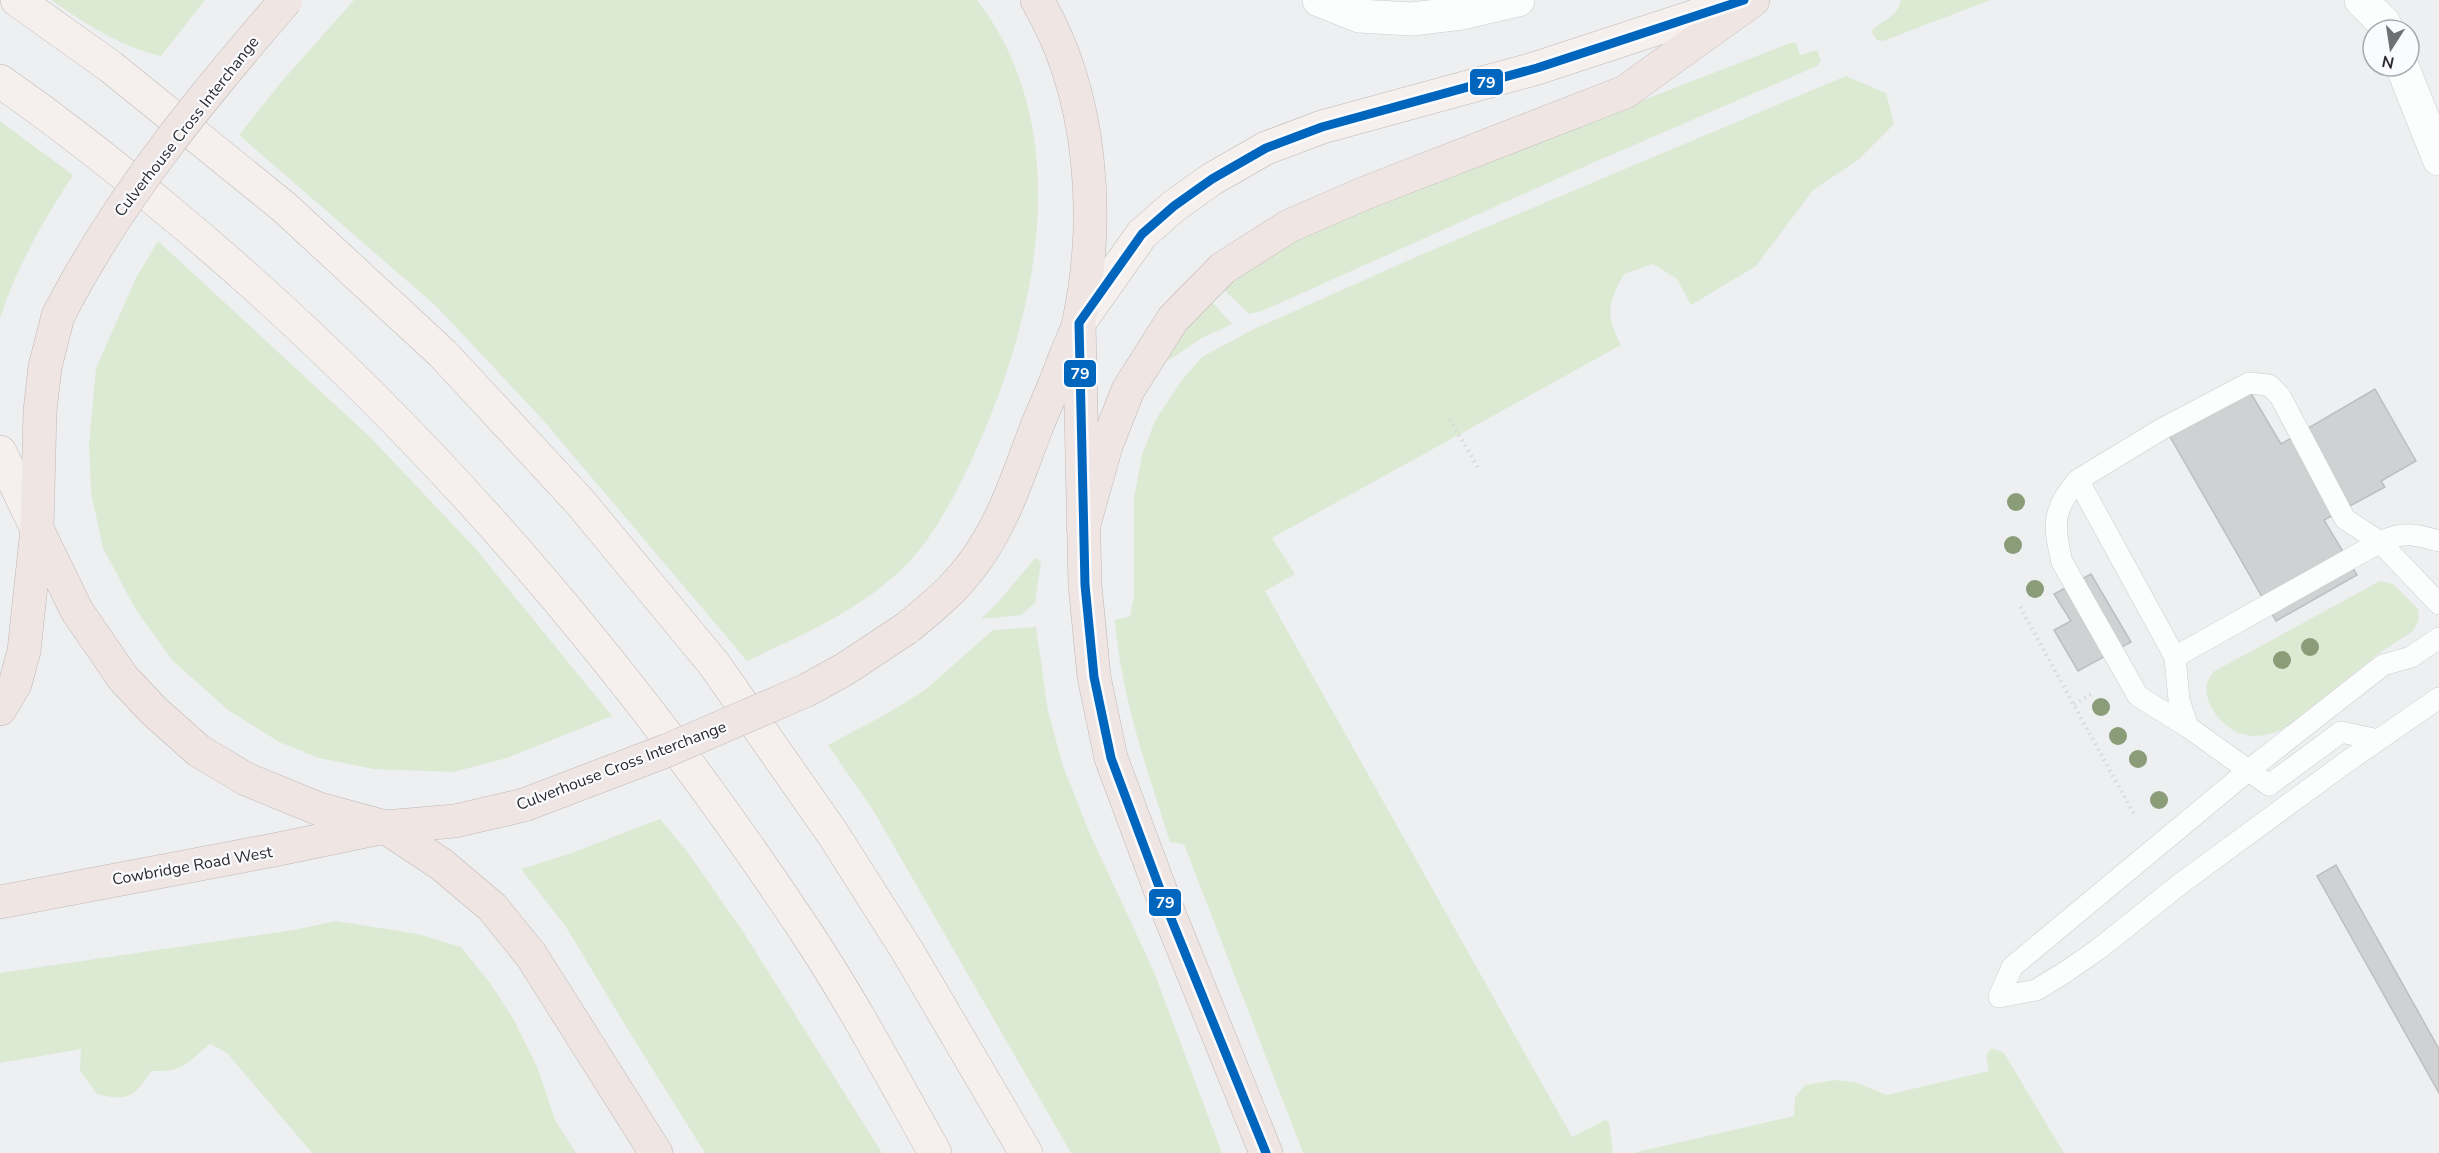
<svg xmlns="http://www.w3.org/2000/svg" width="2439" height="1153" viewBox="0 0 2439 1153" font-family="'Nunito Sans',sans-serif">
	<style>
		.green { fill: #dcead4 }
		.building { fill: #cfd1d2; stroke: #bcbebf; stroke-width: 1.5 }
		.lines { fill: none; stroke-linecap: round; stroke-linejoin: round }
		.lane-casing { stroke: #cbcdce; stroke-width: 22 }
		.street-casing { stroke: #cbcdce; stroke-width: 34 }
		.primary-casing { stroke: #c0b7b5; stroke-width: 34 }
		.highway-casing { stroke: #c0b7b5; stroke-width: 34 }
		.path { stroke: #d8d8d8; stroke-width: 4; stroke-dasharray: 1.5 4.5; stroke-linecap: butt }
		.lane { stroke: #fcfdfd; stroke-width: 21 }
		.street { stroke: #fcfdfd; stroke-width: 33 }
		.primary { stroke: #f5efee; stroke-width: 33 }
		.highway { stroke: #efe6e3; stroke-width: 33 }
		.highway-bridge-casing { stroke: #c0b7b5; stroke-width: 34; stroke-linecap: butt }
		.highway-bridge { stroke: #efe6e3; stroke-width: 33 }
		.bus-1-casing { stroke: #fafbff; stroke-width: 14 }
		.bus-1 { stroke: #0065bd; stroke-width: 9 }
		.tree { fill: #8a9c78 }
		.labels { text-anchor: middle; stroke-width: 4.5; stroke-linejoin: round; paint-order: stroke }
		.street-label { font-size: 16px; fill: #2b2b2d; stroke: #fafbff }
		.line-badge { stroke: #fafbff; stroke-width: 2 }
		.badge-label { font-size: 16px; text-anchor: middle; font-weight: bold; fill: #fff }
	</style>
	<rect width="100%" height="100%" fill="#edeff1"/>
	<path class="green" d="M51,0H205L161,56C119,46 86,24 51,0Z
		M354,0H977C1077,130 1038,313 976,450C960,486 934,538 905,566C858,612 805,633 747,661L543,420L436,306L239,135L282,81Z
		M1901,0H1991L1883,41L1877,40L1871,31C1882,20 1897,18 1901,0Z
		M1790,43H1796L1800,55L1817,50L1821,61L1817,66L1597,161L1262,311L1249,314L1222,288L1314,228Z
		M1846,76L1886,93L1894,124L1858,160L1813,190L1756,266L1691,305L1677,279L1653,264L1624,274C1608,303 1605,315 1621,345L1272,538L1295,574L1265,591L1572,1137L1605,1120L1609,1122L1613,1153H1303L1184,844L1170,842C1147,769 1121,697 1115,620L1130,616L1134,597V499L1142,455L1155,421L1182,380L1202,357L1252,330L1425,253Z
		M0,121L73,175C43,221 17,266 0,318Z
		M158,241L370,437L475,548L612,716L507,758L453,772L374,769L319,758L279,742L228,710L173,661L136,610L103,548L91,492L89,445L96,368L136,278Z
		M1209,299L1232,324L1200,339L1168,361L1162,358Z
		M1035,558L1041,562L1035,603L1021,615L981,619L1000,600Z
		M2380,581L2393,584L2418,609L2419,620L2413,631L2374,657L2285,728C2271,735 2255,739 2239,733C2223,727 2203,704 2207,685C2207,681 2211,676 2213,672Z
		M1036,627L1048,711L1063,766L1090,834L1154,972L1222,1153H1071L873,810L828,745L888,713L925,690L993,630Z
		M660,819L686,850L742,930L882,1153H705L630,1033L566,927L521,869L566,855Z
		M335,921L418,934L461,947L490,983L514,1020L538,1069L555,1120L576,1153H312L227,1053L210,1044C185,1064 185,1072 151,1071C134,1097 128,1102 97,1094L80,1071L81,1049L0,1063V973L294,930Z
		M1992,1048L2004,1053L2064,1153H1633L1794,1116L1795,1097L1805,1085L1836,1080L1855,1082L1887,1095L1989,1071L1986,1055Z"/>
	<path class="building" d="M2375,389L2416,461L2381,481L2385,487L2324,520L2357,575L2276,621L2169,435L2249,390L2281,444Z
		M2091,574L2131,642L2078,671L2054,630L2071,621L2054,594Z
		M2336,865L2439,1049V1093L2317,876Z"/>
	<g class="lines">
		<g class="lane-casing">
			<path id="lane" d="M2078,480C2052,510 2053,524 2062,562L2138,696L2188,727
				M2175,657L2078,480L2160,430L2249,383L2269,385L2280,396L2345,519L2380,542C2404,531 2414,534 2439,541
				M2378,740L2341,732L2269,785L2188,727L2179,700L2175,657L2380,542L2439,604
				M1999,997L2012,967L2249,770L2383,665L2411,657L2439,638
				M1999,997L2036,990L2064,973L2100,948L2180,884L2345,763L2439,698"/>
		</g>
		<g class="street-casing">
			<path id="street" d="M1319,0L1359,16L1412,19L1462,13L1518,0
				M2361,0L2384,23L2387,30
				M2402,66L2439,159"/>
		</g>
		<g class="primary-casing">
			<path id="primary" d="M17,0L111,67L284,207L443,354L580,502L714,664L833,834L908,952L1026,1153
				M0,81C59,122 116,167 171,213C419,419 630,666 808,935C854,1005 894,1080 935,1153
				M1079,323L1142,234L1174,206L1212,179L1266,148L1322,127L1537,68L1744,0
				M0,452L37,529"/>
		</g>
		<g class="highway-casing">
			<path id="highway" d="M1079,323L1085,585L1094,677L1111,758L1170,916L1266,1153
				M1083,528L1106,446L1128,390L1173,319L1223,268L1289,226L1365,193L1625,92L1753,0
				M37,529L77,611L123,678L154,711L199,751L246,779L319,809L385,827L455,821L524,805
				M907,628C930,609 954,590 972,565C1003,525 1019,473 1037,426C1047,403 1057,379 1066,355C1070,344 1077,332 1079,321C1101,216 1092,93 1037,0
				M0,709L15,684L24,651L37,529L40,411L45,367L58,316L68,297
				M385,827L441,864L492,907L531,955L656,1153
				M0,902L274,850L380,828"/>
		</g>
		<path class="path" d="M1450,419L1478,468
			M2020,607L2135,816
			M2074,704L2091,694"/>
		<use href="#lane" class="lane"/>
		<use href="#street" class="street"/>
		<use href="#primary" class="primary"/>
		<use href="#highway" class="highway"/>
		<g class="highway-bridge-casing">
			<path id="highway-bridge" d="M68,297C128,186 204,95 286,0
				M524,805L668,750L807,690L845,669L907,628"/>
		</g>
		<use href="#highway-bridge" class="highway-bridge"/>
		<g class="bus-1-casing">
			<path id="bus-1" d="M1266,1153L1170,916L1111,758L1094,677L1085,585L1079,323L1142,234L1174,206L1212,179L1266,148L1322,127L1537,68L1744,0"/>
		</g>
		<use href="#bus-1" class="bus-1"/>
	</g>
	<g class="tree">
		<circle cx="2016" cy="502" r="9"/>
		<circle cx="2013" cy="545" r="9"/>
		<circle cx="2035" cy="589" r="9"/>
		<circle cx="2310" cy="647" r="9"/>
		<circle cx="2282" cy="660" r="9"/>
		<circle cx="2101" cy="707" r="9"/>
		<circle cx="2118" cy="736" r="9"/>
		<circle cx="2138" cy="759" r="9"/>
		<circle cx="2159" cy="800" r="9"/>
	</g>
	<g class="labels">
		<g class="street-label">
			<text transform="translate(186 126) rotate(-52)" y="6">Culverhouse Cross Interchange</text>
			<text transform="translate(621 765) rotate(-21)" y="6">Culverhouse Cross Interchange</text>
			<text transform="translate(192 865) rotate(-10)" y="6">Cowbridge Road West</text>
		</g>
	</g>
	<g class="line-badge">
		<rect x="1469" y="68" width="35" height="28" rx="6" fill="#0065bd"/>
		<rect x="1063" y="359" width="34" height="29" rx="6" fill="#0065bd"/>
		<rect x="1148" y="888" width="34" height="29" rx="6" fill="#0065bd"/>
	</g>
	<g class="badge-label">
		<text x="1486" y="88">79</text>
		<text x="1080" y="379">79</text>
		<text x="1165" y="908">79</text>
	</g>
	<g transform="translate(2391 48) rotate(192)"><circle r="28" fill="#fafbff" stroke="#a7a8ab" stroke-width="1.5"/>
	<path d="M0-4.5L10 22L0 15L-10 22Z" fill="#6f7072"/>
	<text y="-9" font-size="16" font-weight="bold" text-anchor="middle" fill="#2b2b2d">N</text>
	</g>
</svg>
